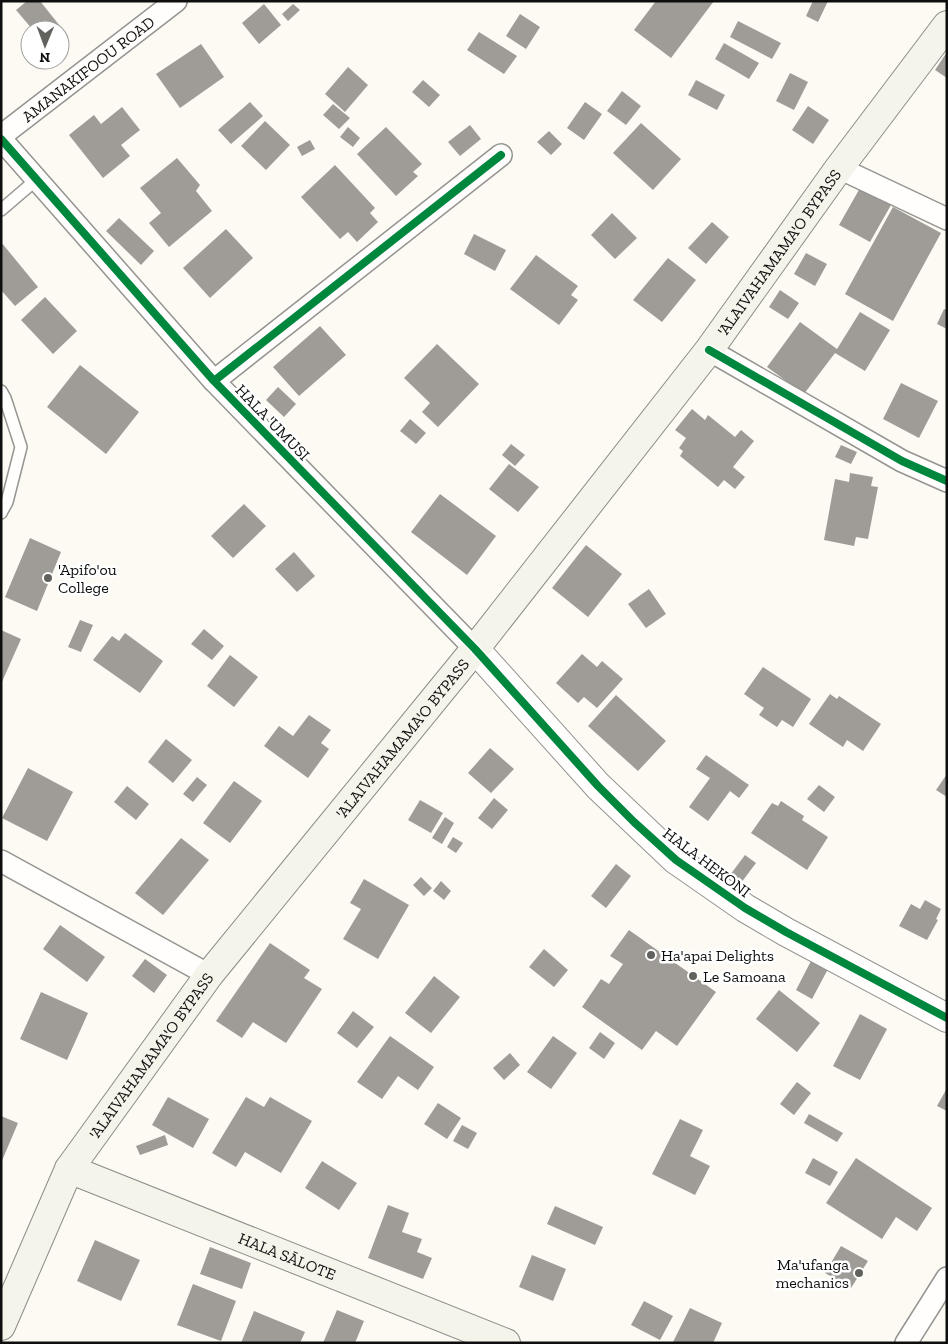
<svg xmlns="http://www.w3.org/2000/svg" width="948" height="1344" viewBox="0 0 948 1344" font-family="'Zilla Slab',serif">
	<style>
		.building { fill: #9f9c98 }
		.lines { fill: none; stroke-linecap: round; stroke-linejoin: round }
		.service-casing { stroke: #959491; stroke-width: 14 }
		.minor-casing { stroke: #959491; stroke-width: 24 }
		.tertiary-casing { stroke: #959491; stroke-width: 30 }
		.secondary-casing { stroke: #8c8b87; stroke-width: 30 }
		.service { stroke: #fffefd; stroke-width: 11 }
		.minor { stroke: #fffefd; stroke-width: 21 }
		.tertiary { stroke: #fffefd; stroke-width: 28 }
		.secondary { stroke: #f5f4ea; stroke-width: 28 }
		.cycleway-casing { stroke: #fff; stroke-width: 11 }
		.cycleway { stroke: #00873e; stroke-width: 8 }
		.poi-dot { fill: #61615e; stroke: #fff; stroke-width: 2 }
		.labels { text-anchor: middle; stroke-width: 5; stroke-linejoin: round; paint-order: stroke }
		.street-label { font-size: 16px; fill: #0e0e0e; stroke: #fff }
		.poi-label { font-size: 16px; fill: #0e0e0e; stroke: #fff; text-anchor: start }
	</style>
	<rect width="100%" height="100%" fill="#fcfaf2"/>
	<path class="building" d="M27,1H40L68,36L60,42V30H33L16,10Z
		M656,1H714L671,58L634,30Z
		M813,1H828L818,22L806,16Z
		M264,4L281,25L259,44L242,23Z
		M293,4L300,10L288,21L282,14Z
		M520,14L540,27L526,49L506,36Z
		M738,21L781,43L772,59L730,37Z
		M479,32L517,56L504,74L467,50Z
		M724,43L759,63L749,79L715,59Z
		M201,44L224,77L180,108L156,74Z
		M947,52V78L935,70Z
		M348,67L368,85L345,112L325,94Z
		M790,73L808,82L794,110L776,101Z
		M423,80L440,95L429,107L412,92Z
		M696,80L725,95L717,110L688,95Z
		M622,91L641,106L626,125L607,111Z
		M250,102L263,116L231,144L218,130Z
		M585,102L602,114L584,140L567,128Z
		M333,104L350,118L339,129L323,115Z
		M808,106L829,120L813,144L792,130Z
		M122,107L140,130L121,145L130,156L103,178L69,135L94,115L101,124Z
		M265,121L290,145L266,170L241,146Z
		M641,123L681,159L653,190L613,153Z
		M470,125L481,139L460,156L448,142Z
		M348,127L360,138L353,147L340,137Z
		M386,127L422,164L413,172L418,176L396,196L357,154Z
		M549,131L562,144L551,155L537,142Z
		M310,140L315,149L302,156L297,147Z
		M177,158L200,185L196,191L212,211L169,247L149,223L161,213L140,188Z
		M335,165L375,208L370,213L378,222L357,242L348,232L340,239L301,197Z
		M860,188L891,205L870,242L839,225Z
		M893,207L941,233L893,321L845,294Z
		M612,213L637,238L615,259L591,235Z
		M119,218L154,251L141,265L106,231Z
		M712,222L729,237L706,264L688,248Z
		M226,229L253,258L210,298L183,268Z
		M474,234L506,250L495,271L464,254Z
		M1,242L38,287L15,306L1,290Z
		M806,253L827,264L815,286L794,274Z
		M536,255L578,286L571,295L578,300L559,325L510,289Z
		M668,258L696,280L662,322L633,300Z
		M780,290L799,303L788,319L769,307Z
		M45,297L77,331L53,354L21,320Z
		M944,309L947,310V329L937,324Z
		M860,312L890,330L865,371L835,353L804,394L767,367L800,322L837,349Z
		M320,326L346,355L299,396L273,367Z
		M437,344L479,384L438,427L422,412L430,403L404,378Z
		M80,365L139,412L106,454L47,407Z
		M901,383L938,401L919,438L883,419Z
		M278,387L296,404L284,417L266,400Z
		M692,409L705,420L708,415L735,437L741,430L754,441L733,467L745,477L735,489L724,480L718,487L680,456L683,451L679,448L686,438L675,430Z
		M410,419L426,433L416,444L400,431Z
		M511,444L525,455L515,466L502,455Z
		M841,445L857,452L851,464L835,457Z
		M509,464L539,487L518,512L489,489Z
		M850,473L873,477L871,486L878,487L868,539L856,537L854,546L824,540L835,479L849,482Z
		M440,494L496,536L467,575L411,532Z
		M244,504L266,526L233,558L211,536Z
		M30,538L61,552L37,611L5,597Z
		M586,545L622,574L588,617L552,588Z
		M294,552L315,576L297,592L275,569Z
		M649,589L666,614L646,628L628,604Z
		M80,620L93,625L81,652L68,647Z
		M204,629L224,646L212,660L191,644Z
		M1,630L21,639L1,684Z
		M125,633L163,661L140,693L93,660L112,636L119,641Z
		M582,654L597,667L602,661L623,679L597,708L584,697L578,703L556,683Z
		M230,655L258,677L234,707L207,686Z
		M763,667L811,699L793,727L782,720L777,727L759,715L764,708L744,694Z
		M830,694L837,699L839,696L881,724L863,751L847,740L843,747L809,724Z
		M616,695L666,741L638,771L588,726Z
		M309,715L331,730L321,743L329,749L308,778L264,746L279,726L293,736Z
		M166,739L192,760L173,783L148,762Z
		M490,748L514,769L491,793L468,773Z
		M706,755L749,785L739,798L730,791L708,821L689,807L710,778L696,769Z
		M28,768L73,792L47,841L2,818Z
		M947,774V797L936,790Z
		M197,777L207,785L193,802L183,794Z
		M234,781L262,801L230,843L203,823Z
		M819,785L835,797L824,812L807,799Z
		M127,786L149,804L136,820L114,802Z
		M494,798L508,810L492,829L478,818Z
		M420,800L443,813L431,833L408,820Z
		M781,801L804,816L802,820L828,837L807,870L751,833L772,803L778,806Z
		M445,817L454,823L442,844L432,838Z
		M453,837L463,843L456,853L447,847Z
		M181,838L209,860L163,915L135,893Z
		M745,855L756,863L741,883L730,875Z
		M616,864L631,876L606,908L591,896Z
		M421,877L432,888L424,896L413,885Z
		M364,879L409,905L378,959L343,939L361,909L350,903Z
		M441,881L451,891L444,900L433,891Z
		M925,900L941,909L936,919L938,920L927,940L899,926L911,904L920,909Z
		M60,925L105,957L87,982L43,949Z
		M629,930L716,992L677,1046L656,1031L642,1050L582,1007L601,979L609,984L623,964L610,956Z
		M270,943L310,970L304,978L322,989L286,1043L253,1022L242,1038L216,1021Z
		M544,949L568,970L554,987L529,967Z
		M145,959L167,975L154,993L132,976Z
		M811,961L828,969L812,999L796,990Z
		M434,976L460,997L431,1033L405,1013Z
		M779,990L820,1023L797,1052L756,1019Z
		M41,992L88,1013L67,1060L20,1039Z
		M353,1011L374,1027L357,1048L337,1033Z
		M860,1014L887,1029L860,1080L833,1066Z
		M600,1032L615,1043L604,1059L589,1048Z
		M390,1036L434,1067L418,1090L398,1076L382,1099L357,1082Z
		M553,1036L577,1053L551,1089L527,1072Z
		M510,1053L520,1065L504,1080L493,1068Z
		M797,1082L811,1093L794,1115L780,1104Z
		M947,1088V1111L937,1106Z
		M168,1097L209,1119L193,1148L152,1125Z
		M246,1097L264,1107L270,1097L312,1121L281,1173L245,1152L236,1167L212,1153Z
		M438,1103L461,1118L447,1139L424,1124Z
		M809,1114L843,1133L837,1142L804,1123Z
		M1,1116L18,1123L1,1163Z
		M680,1119L703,1130L690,1156L710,1166L695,1195L652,1174Z
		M462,1125L477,1133L468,1149L453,1141Z
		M165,1135L168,1145L140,1155L136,1146Z
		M813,1158L838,1172L830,1186L805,1173Z
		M856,1158L932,1208L917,1231L896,1217L882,1239L826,1203Z
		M322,1161L357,1183L339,1210L305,1188Z
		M388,1205L409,1213L402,1232L422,1239L417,1252L432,1258L423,1279L368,1258Z
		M555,1206L603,1227L595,1245L547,1224Z
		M95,1240L140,1260L121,1301L77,1281Z
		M841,1246L868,1261L851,1288L825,1273Z
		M210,1247L251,1263L242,1289L200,1274Z
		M532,1255L566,1269L553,1301L519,1287Z
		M193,1284L236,1301L221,1341L177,1325Z
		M644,1301L673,1316L660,1340L631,1325Z
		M690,1308L722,1323L713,1343L673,1342Z
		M337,1310L364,1321L355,1343H323Z
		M254,1311L305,1332L300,1343H241Z"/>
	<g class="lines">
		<g class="service-casing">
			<path id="service" d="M1,210L36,180
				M1,391L5,398L21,447L7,502L1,513"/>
		</g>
		<g class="minor-casing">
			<g id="minor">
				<path id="s1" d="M1,136L176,1"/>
				<path d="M1,139L214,381L475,649"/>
				<path d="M839,168L947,219"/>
				<path d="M709,350L902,461L947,481"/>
				<path d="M214,381L501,155"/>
				<path d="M1,861L209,975"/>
				<path d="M906,1343L947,1278"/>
			</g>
		</g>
		<g class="tertiary-casing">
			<path id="tertiary" d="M475,649L598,786L676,860L745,908L786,932L947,1018"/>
		</g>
		<g class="secondary-casing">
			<g id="secondary">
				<path id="s2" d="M69,1169L506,1343"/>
				<path id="s3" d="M1,1326L69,1169L209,975L475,649L709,350L839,168L947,25"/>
			</g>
		</g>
		<use href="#service" class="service"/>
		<use href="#minor" class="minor"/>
		<use href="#tertiary" class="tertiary"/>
		<use href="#secondary" class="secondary"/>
		<g class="cycleway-casing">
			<path id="cycleway" d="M1,139L214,381L475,649L598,786L634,822L676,860L745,908L786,932L947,1018
				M709,350L902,461L947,481
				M214,381L501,155"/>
		</g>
		<use href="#cycleway" class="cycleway"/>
	</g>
	<g class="poi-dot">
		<circle cx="48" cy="578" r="5"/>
		<circle cx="651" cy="955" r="5"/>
		<circle cx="693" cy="976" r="5"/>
		<circle cx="859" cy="1273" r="5"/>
	</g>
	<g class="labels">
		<g class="street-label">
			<text dy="6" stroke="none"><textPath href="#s1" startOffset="110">AMANAKIFOOU ROAD</textPath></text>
			<text dy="6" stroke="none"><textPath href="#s3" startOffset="1331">'ALAIVAHAMAMA'O BYPASS</textPath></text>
			<text transform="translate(273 422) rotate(46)" y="6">HALA 'UMUSI</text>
			<text dy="6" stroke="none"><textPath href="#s3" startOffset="716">'ALAIVAHAMAMA'O BYPASS</textPath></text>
			<text transform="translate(707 862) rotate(37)" y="6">HALA HEKONI</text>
			<text dy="6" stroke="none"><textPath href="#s3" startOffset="311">'ALAIVAHAMAMA'O BYPASS</textPath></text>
			<text dy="6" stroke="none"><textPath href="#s2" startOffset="235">HALA SĀLOTE</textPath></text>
		</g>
		<g class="poi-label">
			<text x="58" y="575">'Apifo'ou<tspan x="58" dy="18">College</tspan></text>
			<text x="661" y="961">Ha'apai Delights</text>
			<text x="703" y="982">Le Samoana</text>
			<text x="849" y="1270" text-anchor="end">Ma'ufanga<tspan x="849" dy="18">mechanics</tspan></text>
		</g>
	</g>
	<rect width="948" height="1344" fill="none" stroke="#0e0e0e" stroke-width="5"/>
	<g transform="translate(45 45) rotate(181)"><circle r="24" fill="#ffffff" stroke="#9f9f9f"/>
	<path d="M0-4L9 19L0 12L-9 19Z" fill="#61615e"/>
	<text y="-8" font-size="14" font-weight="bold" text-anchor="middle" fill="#0e0e0e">N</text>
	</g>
</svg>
